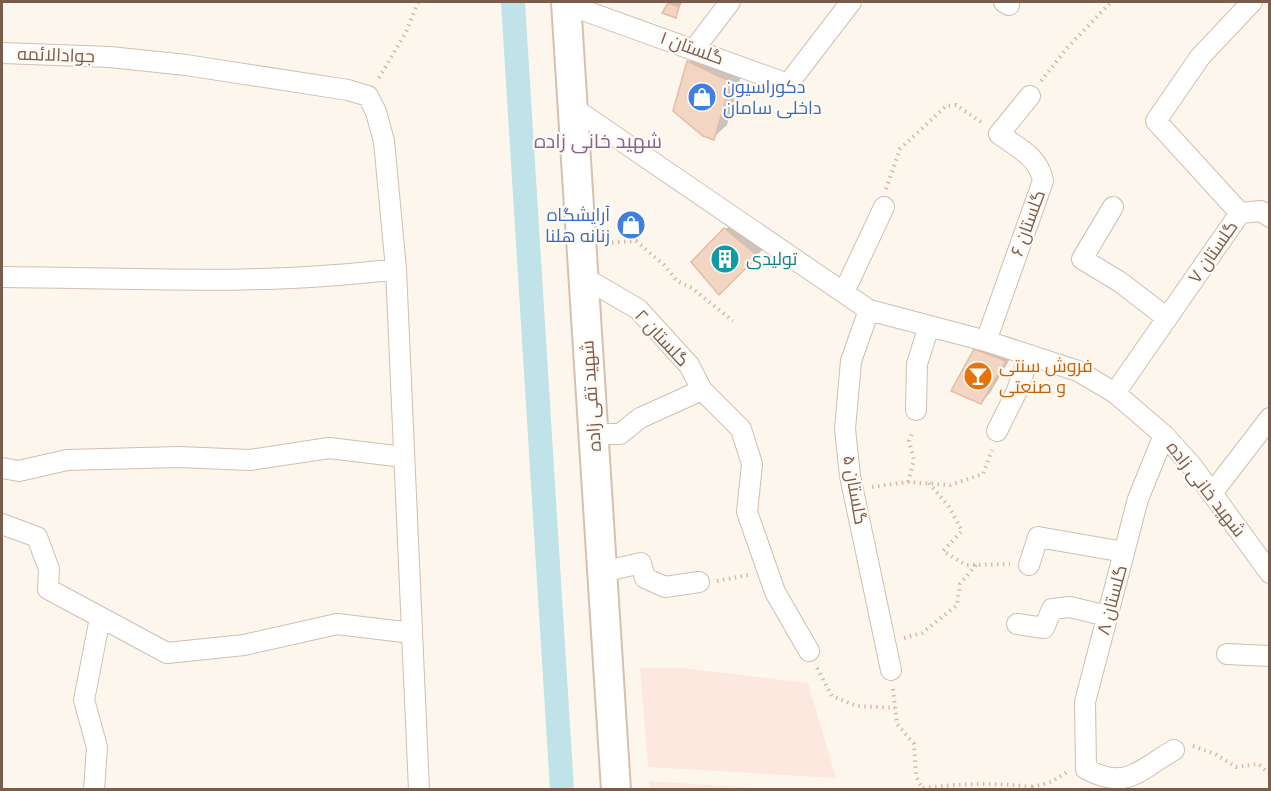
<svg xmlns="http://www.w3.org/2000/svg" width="1271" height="791" viewBox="0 0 1271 791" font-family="Roboto,Cairo,sans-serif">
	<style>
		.commercial { fill: #fde8e0 }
		.shadow { fill: #0003 }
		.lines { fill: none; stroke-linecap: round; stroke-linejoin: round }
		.canal { stroke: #bfe3e8; stroke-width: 24 }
		.building { fill: #f3d5c3; stroke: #e6bba3; stroke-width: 1.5 }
		.minor-casing { stroke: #d1beb0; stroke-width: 22 }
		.secondary-casing { stroke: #d6c0b0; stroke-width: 32 }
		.path { stroke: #d9b8a5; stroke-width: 4; stroke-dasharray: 1.5 4.5; stroke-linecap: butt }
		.minor { stroke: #fff; stroke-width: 20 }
		.secondary { stroke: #fff; stroke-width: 28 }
		.labels { text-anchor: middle; stroke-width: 4.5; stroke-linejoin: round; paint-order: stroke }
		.street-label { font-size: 18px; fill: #7a5c4d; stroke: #fffaf3 }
		.shop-label { font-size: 18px; fill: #366cbe; stroke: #fffaf3; text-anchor: start }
		.culture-label { font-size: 18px; fill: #0d838f; stroke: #fffaf3; text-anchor: start }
		.food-label { font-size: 18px; fill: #c56008; stroke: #fffaf3; text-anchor: start }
		.neighbourhood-label { font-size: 20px; fill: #846695; stroke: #fffaf3 }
	</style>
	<rect width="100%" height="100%" fill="#fdf6ec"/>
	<path class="commercial" d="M640,668H682L808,683L836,778L648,767Z
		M649,781L766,789H649Z"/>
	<path class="shadow" d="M672,2L682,3L675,16L669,4Z
		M702,49L743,69L727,125L713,138L688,62Z
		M743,212L774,238L720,293L725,230Z
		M984,341L1014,352L990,393L981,402L975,350Z"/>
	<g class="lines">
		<path class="canal" d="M513,2L562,790"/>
	</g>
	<path class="building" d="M668,3L679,7L676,18L662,13Z
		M687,61L731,82L714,140L703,136L673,111Z
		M724,228L758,256L719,295L691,262Z
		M974,349L1006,361L981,404L951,391Z"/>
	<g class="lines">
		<g class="minor-casing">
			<path id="minor" d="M1004,2L1009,5
				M566,4L788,84L851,2
				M695,48L730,2
				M2,53L110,57L186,65L348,90L368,96L376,112L384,141L396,269L419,790
				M572,107L869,310L986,341L1078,371L1115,393L1164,435L1192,466L1270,573
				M1113,207L1082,259L1120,282L1167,318
				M1240,213L1261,211L1270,217
				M2,277C133,278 266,286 396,269
				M583,277L638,309L689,365L702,390L741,429L752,464L747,512L775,592L809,651
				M844,292L884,207
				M869,310L851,361L845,429L850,476L891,670
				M986,341L1043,181C1039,157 1018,148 999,134L1030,96
				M1115,393L1240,213L1156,121L1200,57L1252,2
				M916,410L917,364L929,326
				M997,431L1016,393L1030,355
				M593,434H620L640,418L702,390
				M1164,435L1138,499L1085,702L1086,769C1127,791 1139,770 1174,750
				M2,468L19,471L67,460L179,457L250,460L329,448L404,457
				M1213,492L1270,418
				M2,524L37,537L49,569L48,589L167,653L244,645L337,624L412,633
				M1029,565L1038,537L1124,552
				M602,572L641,563L645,578L665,587L699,582
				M1017,624L1044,628L1052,609L1070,607L1107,616
				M1227,654L1270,656
				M94,790L97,747L84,700L100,618"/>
		</g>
		<g class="secondary-casing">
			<path id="secondary" d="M566,2L616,790"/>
		</g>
		<path class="path" d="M379,78L406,32L418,2
			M1041,81L1067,48L1111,2
			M886,189L900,149L946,106L956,105L984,124
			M606,243L636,241L664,265L677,281L692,288L733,321
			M908,482L914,460L909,441L913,431
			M929,483L949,507L962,531L943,551L966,565L1010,564
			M872,487L908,482L950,485L983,474L992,450
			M717,581L748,575
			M904,638L922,633L957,605L960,584L976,565
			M817,668L832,696L857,706L895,708
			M893,689L897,724L914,744L916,776L922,788C959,784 994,782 1032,787L1033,790
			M1193,746L1215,754L1236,767L1258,764L1270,774
			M1032,787L1051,782L1067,772"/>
		<use href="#minor" class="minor"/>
		<use href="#secondary" class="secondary"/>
	</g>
	<defs>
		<g id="shop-disc" transform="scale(1.5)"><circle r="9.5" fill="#3f7fe0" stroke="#fffaf3"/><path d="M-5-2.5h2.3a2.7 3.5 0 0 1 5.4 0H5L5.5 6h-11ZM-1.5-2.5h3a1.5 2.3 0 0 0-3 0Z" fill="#fff"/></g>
		<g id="building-disc" transform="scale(1.5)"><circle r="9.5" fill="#0f9aa8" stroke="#fffaf3"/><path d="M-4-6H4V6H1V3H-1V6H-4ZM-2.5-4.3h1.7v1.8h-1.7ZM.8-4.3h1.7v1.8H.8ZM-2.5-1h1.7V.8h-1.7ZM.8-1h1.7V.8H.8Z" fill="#fff"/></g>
		<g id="bar-disc" transform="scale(1.5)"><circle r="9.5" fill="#e8710a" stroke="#fffaf3"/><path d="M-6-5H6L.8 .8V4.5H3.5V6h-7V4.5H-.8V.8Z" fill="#fff"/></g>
	</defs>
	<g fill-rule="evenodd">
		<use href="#shop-disc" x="702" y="97"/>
		<use href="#shop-disc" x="631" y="225"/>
		<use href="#building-disc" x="725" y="259"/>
		<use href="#bar-disc" x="978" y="376"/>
	</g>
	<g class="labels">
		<g class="street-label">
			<text transform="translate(692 48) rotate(20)" y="6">گلستان ۱</text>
			<text transform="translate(56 55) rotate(2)" y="6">جوادالائمه</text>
			<text transform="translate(1028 223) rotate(-70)" y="6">گلستان ۶</text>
			<text transform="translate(1213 252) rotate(-55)" y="6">گلستان ٧</text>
			<text transform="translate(662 338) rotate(47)" y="6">گلستان ۲</text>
			<text transform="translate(591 396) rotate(-94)" y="6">شهید تقی زاده</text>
			<text transform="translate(1206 489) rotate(52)" y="6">شهید خانی زاده</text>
			<text transform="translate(855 490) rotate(80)" y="6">گلستان ۵</text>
			<text transform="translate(1112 600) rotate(-75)" y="6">گلستان ۸</text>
		</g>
		<g class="shop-label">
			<text x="723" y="93">دکوراسیون<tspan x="723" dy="21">داخلی سامان</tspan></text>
			<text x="610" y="221" text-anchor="end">آرایشگاه<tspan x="610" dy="21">زنانه هلنا</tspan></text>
		</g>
		<g class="culture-label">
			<text x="746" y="265">تولیدی</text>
		</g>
		<g class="food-label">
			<text x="999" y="372">فروش سنتی<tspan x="999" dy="21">و صنعتی</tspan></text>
		</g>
		<g class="neighbourhood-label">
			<text x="598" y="148">شهید خانی زاده</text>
		</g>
	</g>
	<rect width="1271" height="791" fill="none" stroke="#7a5c4d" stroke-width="6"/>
</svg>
